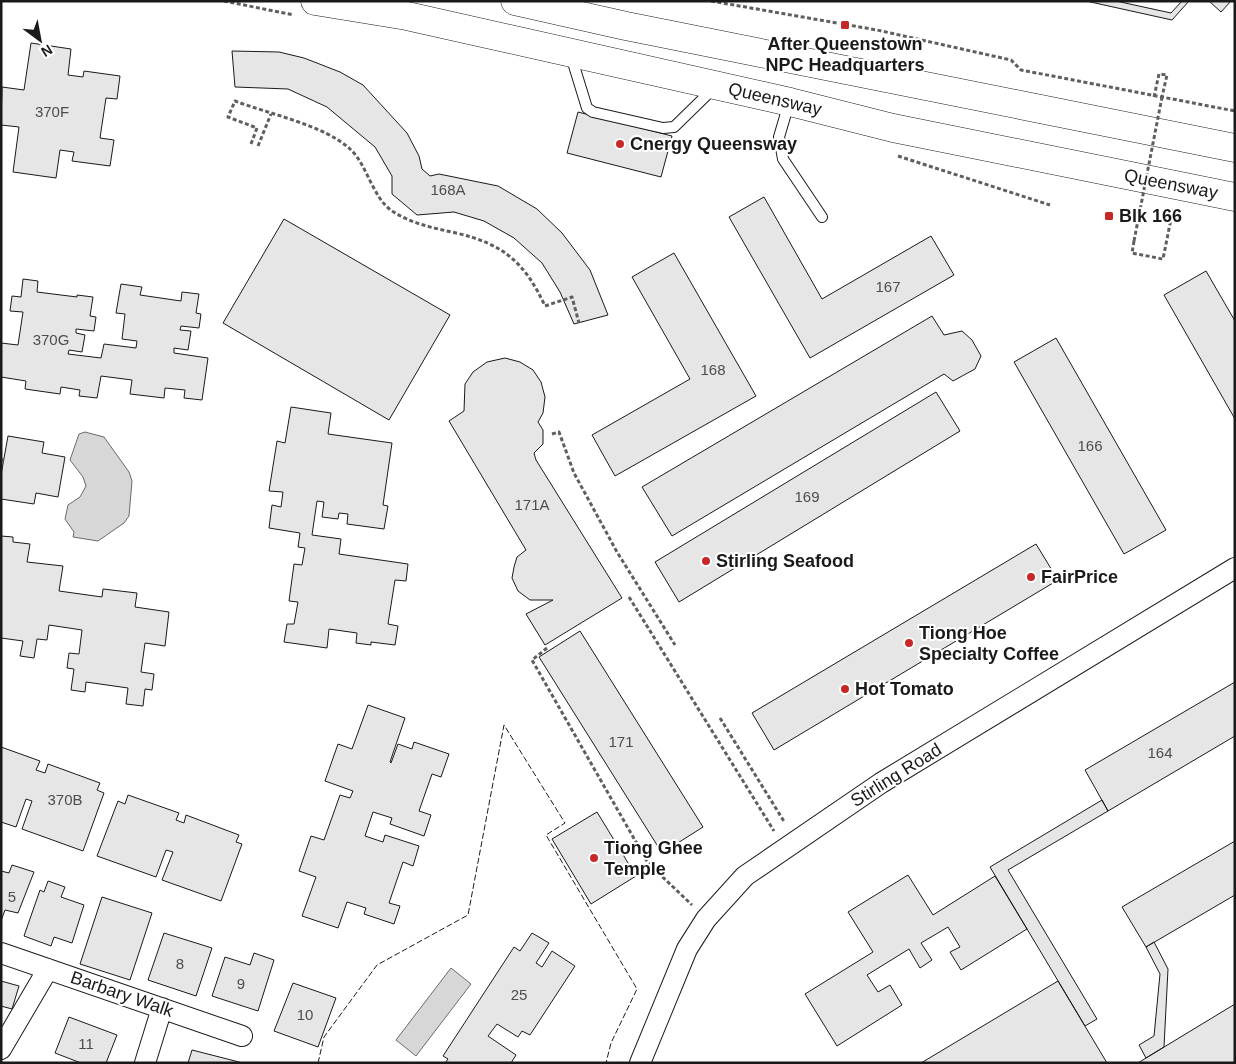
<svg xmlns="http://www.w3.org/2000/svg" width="1236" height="1064" viewBox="0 0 1236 1064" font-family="Helvetica,sans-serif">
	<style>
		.water { fill: #d7d7d7; stroke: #6a6a6a }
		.building { fill: #e6e6e6; stroke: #1a1a1a }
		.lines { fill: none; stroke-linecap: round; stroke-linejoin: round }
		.lane-casing { stroke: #1a1a1a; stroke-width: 12 }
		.street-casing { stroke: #1a1a1a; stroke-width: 22 }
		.primary-casing { stroke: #1a1a1a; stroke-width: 29 }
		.path { stroke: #5f5f5f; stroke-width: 3; stroke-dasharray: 4 2.5; stroke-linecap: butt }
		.lane { stroke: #fff; stroke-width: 10 }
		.street { stroke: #fff; stroke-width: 20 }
		.primary { stroke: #fff; stroke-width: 28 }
		.path-bridge { stroke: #5f5f5f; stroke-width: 3; stroke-dasharray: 4 2.5; stroke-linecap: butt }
		.fence { stroke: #1a1a1a; stroke-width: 1; stroke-dasharray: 6 2.5; stroke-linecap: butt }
		.poi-dot { fill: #c62828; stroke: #fff; stroke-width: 2 }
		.labels { text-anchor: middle; stroke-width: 4; stroke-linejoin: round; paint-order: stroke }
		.number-label { font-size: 15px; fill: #4d4d4d }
		.poi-label { font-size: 18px; font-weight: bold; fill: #1a1a1a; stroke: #fff; text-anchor: start }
		.street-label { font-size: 18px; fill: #1a1a1a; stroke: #fff }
	</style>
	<rect width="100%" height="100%" fill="#fff"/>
	<path class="water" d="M85,432L104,437L129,472L132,481L129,516L124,523L98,541L73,537L74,532L65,519L68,505L80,497L86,486L83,477L70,460L79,434Z
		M451,968L471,984L416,1056L396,1040Z"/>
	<path class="building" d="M1086,1H1116L1171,13L1182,1H1189L1172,20Z
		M1209,1H1231L1221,12Z
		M31,43L71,49L68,75L83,77L84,71L120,76L117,99L106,98L100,138L114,140L110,166L72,161L74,152L60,150L56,178L13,172L19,127L1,125L2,87L24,90Z
		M232,51L279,52L304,58L340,72L363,85L407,133L419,156L422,169L430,176L439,174L498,186L537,209L562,233L590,270L608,315L574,324L560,292L542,263L514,238L484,221L454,212L417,215L392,194V176L375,147L327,107L288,89L235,87Z
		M578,112L672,136L661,177L567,153Z
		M764,197L822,299L931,236L954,275L810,358L729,217Z
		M284,219L450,315L389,420L223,323Z
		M674,253L756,396L615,476L592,435L690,379L632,277Z
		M1206,271L1235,321V419L1164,295Z
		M23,279L38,281L37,292L77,297V295L93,297L90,316L96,317L94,331L76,329V333L85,335L82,352L69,350L68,354L101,358L104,344L136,348L137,341L122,339L125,314L116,313L121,284L142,287L140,295L181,301L182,292L199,294L196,313L201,314L199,328L181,326L180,330L191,331L188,350L174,348V353L208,358L202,400L184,398L185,390L165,388L164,398L130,394L132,380L101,376L97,398L79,396L80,390L61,387L60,394L25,389L26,381L1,377V343L18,345L23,312L10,311L12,296L21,297Z
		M932,316L944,335L962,331L972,340L981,356L975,369L953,381L944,374L672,536L642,487Z
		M1056,338L1166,530L1124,554L1014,362Z
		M505,358L520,362L533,370L541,382L545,397L543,413L538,422L543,430V444L534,453L536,460L622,598L545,645L526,614L553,600H530L518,591L512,578L514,567L517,557L526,550L449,421L464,411L465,384L473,372L487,362Z
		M936,392L960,431L679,602L655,562Z
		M291,407L331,413L328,434L392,443L383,505L388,506L384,529L347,524L348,514L339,513L338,519L322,517L324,502L317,501L312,535L341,539L339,554L408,564L406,581L395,580L388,624L398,626L395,645L371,642V645L356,643L357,633L329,629L327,648L284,642L287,624H294L298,602L289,601L294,564L302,565L305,548L298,547L300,533L269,528L272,505L281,507L283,492L269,491L277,441L285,443Z
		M8,436L44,442L42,453L65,457L58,497L36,493L34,504L1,499V475Z
		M1,536L13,537V542L30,544L27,562L63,566L59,591L102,597L103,589L137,593L135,607L169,612L165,646L145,643L141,672L154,674L152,690L145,689L143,706L126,704L128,688L86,682L85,692L71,690L74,669L67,668L69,653L79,654L82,630L49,625L47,640L37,639L34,658L20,656L23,641L1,638Z
		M1036,544L1058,580L774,750L752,713Z
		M580,631L703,827L662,853L539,657Z
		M1235,682V736L1108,811L1085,770Z
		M368,705L405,718L390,762L391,763L398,744L412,749L414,742L449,754L441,777L432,774L419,811L431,815L424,836L390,824L392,818L373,812L365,836L383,842L385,835L419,846L413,866L403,862L389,903L400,906L394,924L364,914L366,908L347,902L338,928L302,916L316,877L299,871L311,836L324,840L340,795L350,798L353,791L325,781L338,744L352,749Z
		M1,747L40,761L36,770L45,773L48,764L100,783L97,790L104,793L83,851L22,829L32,801L26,799L16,827L1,822Z
		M128,795L179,813L176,820L184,823L186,815L239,835L236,842L242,844L221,901L162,880L173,852L166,850L156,877L97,856L118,801L125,804Z
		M1102,800L1108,811L1008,870L1097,1019L1085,1026L990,867Z
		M597,812L636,876L591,904L552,839Z
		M1235,841V895L1146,947L1122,907Z
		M12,865L34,872L18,913L5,910L1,921V871L9,873Z
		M908,875L933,915L995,876L1027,929L961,970L950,952L960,947L948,927L921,943L932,960L920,968L909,949L867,975L878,992L890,985L902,1005L837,1046L805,994L873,952L848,912Z
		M48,881L65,887L61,897L84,905L72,943L54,937L51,946L24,936L40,890L44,892Z
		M102,897L152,913L130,980L80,964Z
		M164,933L212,948L196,996L148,980Z
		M532,933L549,943L536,963L542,967L552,951L575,966L530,1035L522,1031L518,1037L497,1024L488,1036L516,1055L511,1063H445L448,1059L443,1056L514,947L520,951Z
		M1154,942L1168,969L1164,1047L1146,1058L1139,1045L1154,1036L1160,974L1146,947Z
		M254,953L274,960L258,1011L212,996L225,957L250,965Z
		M1,981L19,986L12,1009L1,1006Z
		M1058,981L1107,1063H921Z
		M293,983L336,998L318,1047L274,1031Z
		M1235,1004V1063H1138L1146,1058Z
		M69,1017L117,1035L106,1063H81L55,1053Z
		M192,1050L243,1063H188Z"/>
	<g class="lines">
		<g class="lane-casing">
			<path id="lane" d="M571,56L587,108L593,112L663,128L674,127L714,88
				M789,103L779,137L783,159L822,217"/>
		</g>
		<g class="street-casing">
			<path id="street" d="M1,953L242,1036
				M1,1049L48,969
				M145,1063L162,1008
				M640,1063L687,949L706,919L745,876L881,783L1235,568"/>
		</g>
		<g class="primary-casing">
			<path id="primary" d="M315,1L407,16L790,102L893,128L1235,197
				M515,1L626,26L1235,148"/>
		</g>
		<path class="path" d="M224,1L294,15
			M711,1L877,30L1011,60L1021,70L1235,111
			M1154,97L1159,74L1167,75L1162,97
			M251,144L257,128L228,117L235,101C269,114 324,125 350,149C367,164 372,197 392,211C412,224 434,228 456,233C504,244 525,263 545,306L572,297L579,323
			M258,146L271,114
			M898,156L1050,205
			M1134,241L1132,253L1163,259L1173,209
			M552,434L559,432L574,473L617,552L675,645
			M1,460H4
			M629,597L774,831
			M547,648L532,660L648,863L692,905
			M720,718L785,823"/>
		<use href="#lane" class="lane"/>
		<use href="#street" class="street"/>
		<use href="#primary" class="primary"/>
		<path class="path-bridge" d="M1134,241L1162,97"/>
		<path class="fence" d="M318,1063L324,1037L377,965L468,915L504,725L565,823L546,835L637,989L611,1043L606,1063"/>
	</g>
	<g class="poi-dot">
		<rect x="840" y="20" width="10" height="10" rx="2.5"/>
		<circle cx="620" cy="144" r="5"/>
		<rect x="1104" y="211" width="10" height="10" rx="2.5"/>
		<circle cx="706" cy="561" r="5"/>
		<circle cx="1031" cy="577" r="5"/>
		<circle cx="909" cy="643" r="5"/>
		<circle cx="845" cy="689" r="5"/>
		<circle cx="594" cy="858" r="5"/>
	</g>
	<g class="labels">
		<g class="number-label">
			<text x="52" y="117">370F</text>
			<text x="448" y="195">168A</text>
			<text x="888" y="292">167</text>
			<text x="51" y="345">370G</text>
			<text x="713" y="375">168</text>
			<text x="1090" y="451">166</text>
			<text x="807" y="502">169</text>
			<text x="532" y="510">171A</text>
			<text x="621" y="747">171</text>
			<text x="1160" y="758">164</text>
			<text x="65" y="805">370B</text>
			<text x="12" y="902">5</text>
			<text x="180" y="969">8</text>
			<text x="241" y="989">9</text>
			<text x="519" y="1000">25</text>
			<text x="305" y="1020">10</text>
			<text x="86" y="1049">11</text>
		</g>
		<g class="poi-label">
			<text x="845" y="50" text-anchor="middle">After Queenstown<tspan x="845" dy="21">NPC Headquarters</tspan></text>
			<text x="630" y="150">Cnergy Queensway</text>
			<text x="1119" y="222">Blk 166</text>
			<text x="716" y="567">Stirling Seafood</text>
			<text x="1041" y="583">FairPrice</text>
			<text x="919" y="639">Tiong Hoe<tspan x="919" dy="21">Specialty Coffee</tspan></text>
			<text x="855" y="695">Hot Tomato</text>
			<text x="604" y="854">Tiong Ghee<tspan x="604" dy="21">Temple</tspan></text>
		</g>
		<g class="street-label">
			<text transform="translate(775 99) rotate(13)" y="6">Queensway</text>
			<text transform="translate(1171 184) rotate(11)" y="6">Queensway</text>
			<text transform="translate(896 775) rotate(-32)" y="6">Stirling Road</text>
			<text transform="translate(122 994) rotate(19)" y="6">Barbary Walk</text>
		</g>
	</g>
	<rect width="1236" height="1064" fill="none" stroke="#1a1a1a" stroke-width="5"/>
	<g transform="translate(40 40) rotate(148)" stroke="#ffffff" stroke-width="4" paint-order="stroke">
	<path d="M0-4L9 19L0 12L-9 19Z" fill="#1a1a1a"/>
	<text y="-8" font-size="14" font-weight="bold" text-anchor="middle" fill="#1a1a1a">N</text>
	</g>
</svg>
